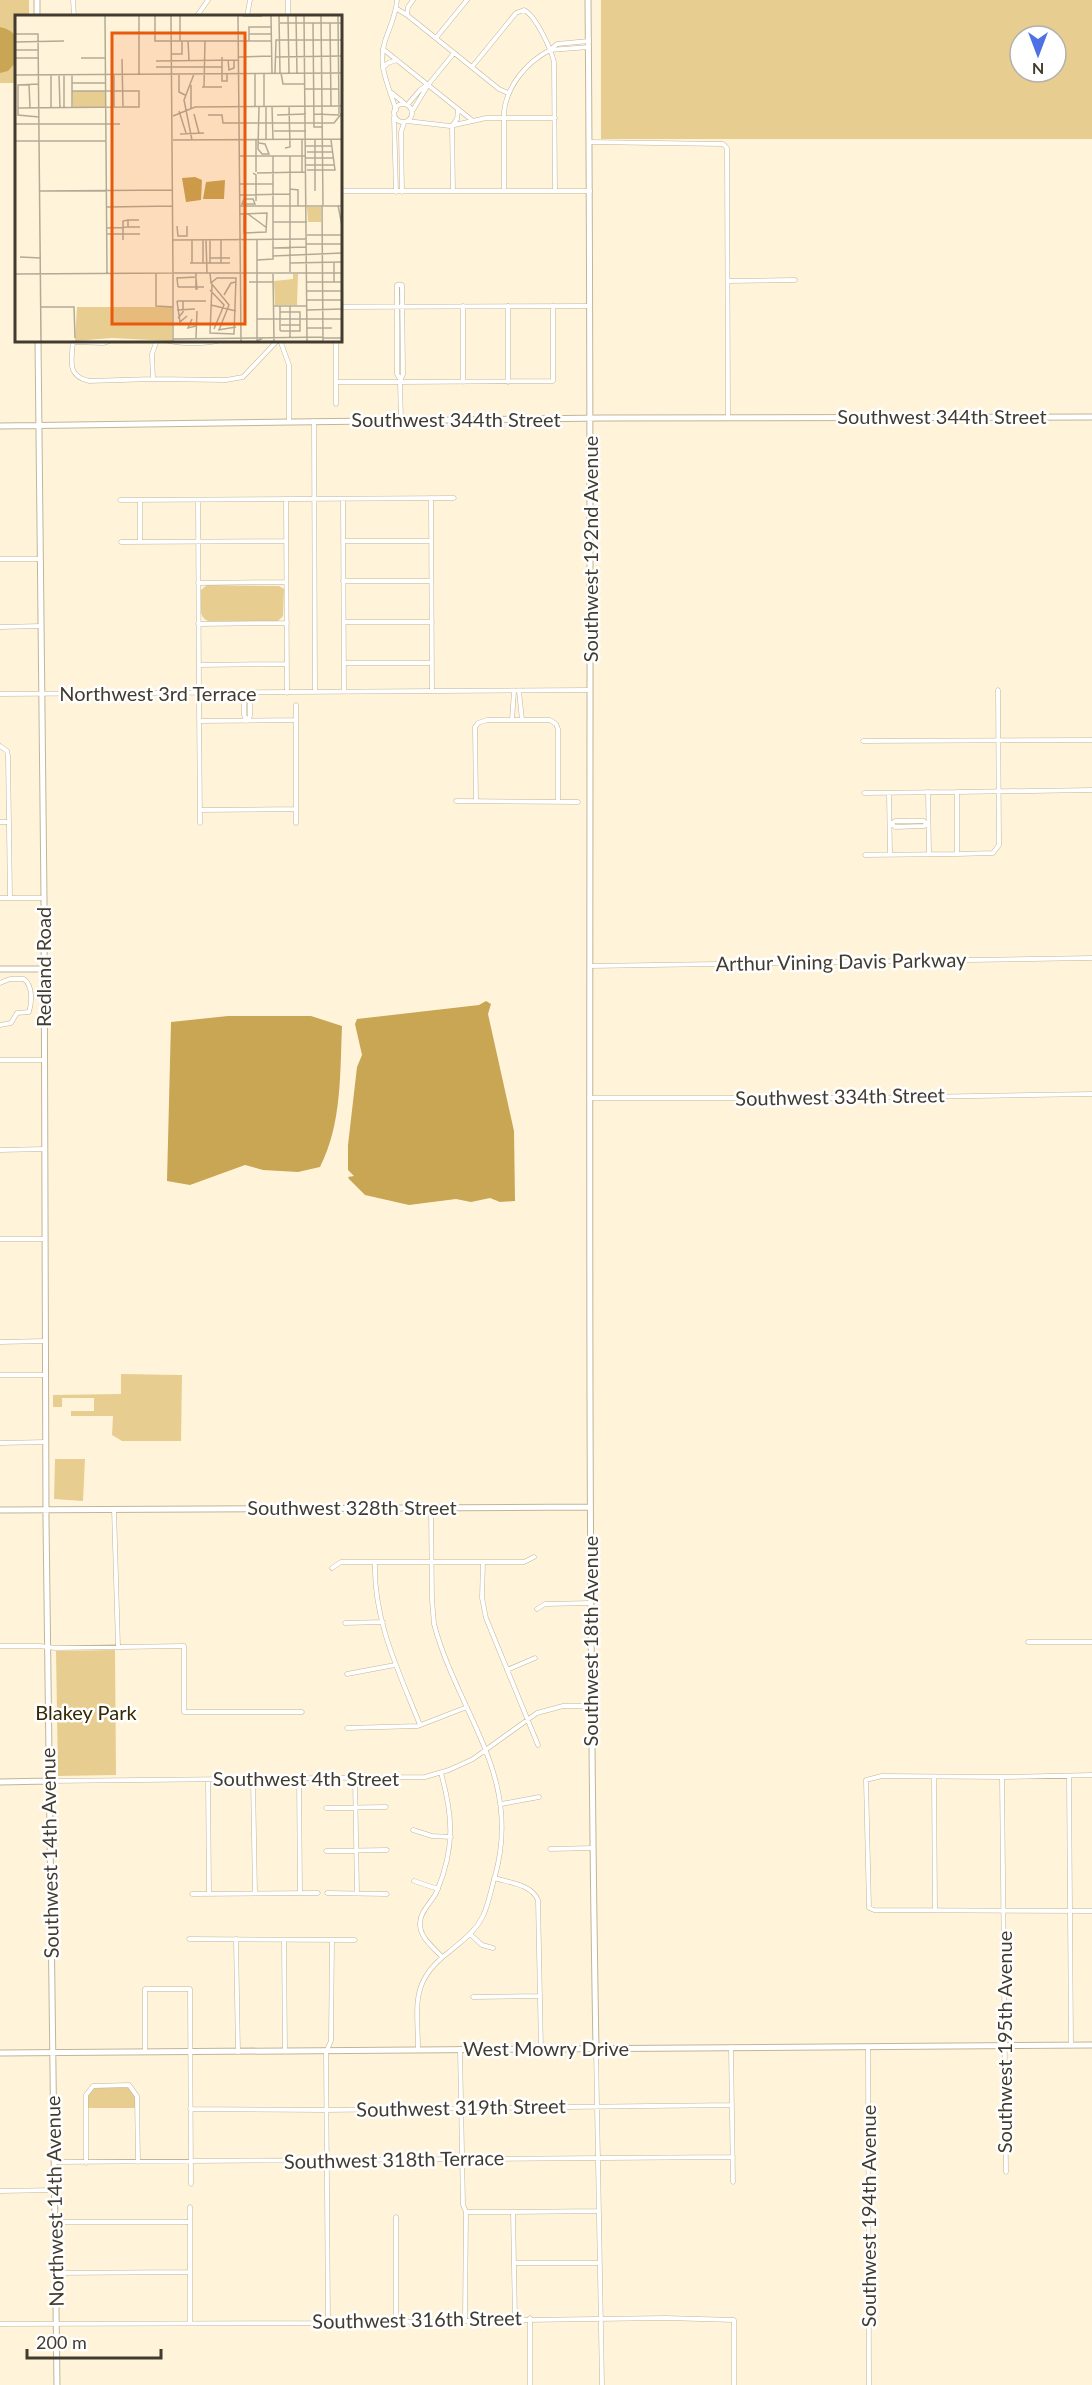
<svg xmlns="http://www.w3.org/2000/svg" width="1092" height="2385" viewBox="0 0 1092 2385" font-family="Lato,sans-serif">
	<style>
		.green { fill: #e7cd90; fill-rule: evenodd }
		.water { fill: #c8a654 }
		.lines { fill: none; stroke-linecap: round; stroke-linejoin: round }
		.street-casing { stroke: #c2b597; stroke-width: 5 }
		.secondary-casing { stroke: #c2b597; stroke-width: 7 }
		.street { stroke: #fff; stroke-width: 4 }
		.secondary { stroke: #fff; stroke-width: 5 }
		.labels { text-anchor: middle; stroke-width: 5; stroke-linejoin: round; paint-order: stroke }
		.street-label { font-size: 20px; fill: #423c30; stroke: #fff }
		.park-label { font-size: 20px; fill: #362803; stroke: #fff }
		.inset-road { fill: none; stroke: #b3aa96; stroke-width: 1.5 }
		.view { fill: #e8590c; fill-opacity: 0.15; stroke: #e8590c; stroke-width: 3 }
		.inset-edge { fill: none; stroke: #423c30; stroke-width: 3 }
	</style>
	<rect width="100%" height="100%" fill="#fff4da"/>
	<path class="green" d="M0,0H29V16H16V83H0Z
		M601,0H1092V139H601ZM1020,36H1056V72H1020Z
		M207,585L279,586L284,589L283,616L278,621H208C197,616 200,601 201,590Z
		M121,1374L182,1375L181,1441H122L112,1435L113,1416H71V1411H94V1398H62V1407H53V1395L121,1394Z
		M55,1459H85L83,1501L54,1499Z
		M115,1650L116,1775L58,1776L56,1651Z
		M93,2086H129L137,2096L136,2108H87V2096Z"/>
	<path class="water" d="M0,27C22,32 16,44 16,62L8,71L0,73Z
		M486,1001L491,1004L488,1014L514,1131L515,1201L500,1202L490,1198L471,1202L456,1199L409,1205L365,1195L349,1179L348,1177L354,1176L348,1170V1145L357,1067L362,1055L355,1024L357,1019L479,1005Z
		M228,1016H311L342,1026C340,1073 342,1124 320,1167L298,1172L263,1170L245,1165L190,1185L167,1181L171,1022Z"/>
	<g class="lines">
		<g class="street-casing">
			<path id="street" d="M73,0L74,16
				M288,0V16
				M397,9L407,15L499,89L508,93
				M407,15L408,7L413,0
				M197,16L208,0
				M247,16L250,0
				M436,38L467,0
				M589,41L557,44L550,50L589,47
				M383,49L473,121
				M472,67L516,13L524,10C536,16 551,49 554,62L555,191
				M383,68L388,63L397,60
				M392,93L404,103
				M394 113a9 9 0 1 1 18 0a9 9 0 1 1-18 0Z
				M408,104L420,90L427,85
				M396,110C389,87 377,65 385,41C390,26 396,15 397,0
				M413,110L428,85L454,53
				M394,117L396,192
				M407,121L450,126L486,118H555
				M589,142L723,144L727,148L728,417
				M340,191H590
				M453,191L452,126L457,119L458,110
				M504,191V112C507,85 527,62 550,50
				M402,192L401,132L404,123
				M728,281L795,280
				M463,306V382
				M508,306V382
				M340,307L590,306
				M73,340C72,360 66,376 89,381L153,379L226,380L243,377L278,340
				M165,340C178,344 208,344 221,340
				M280,340L289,365V421
				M336,340V404
				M73,342L104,343L112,340
				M153,379L152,354L157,340
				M336,382H400L403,374L402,285H397V374L400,379
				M401,420L400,382L553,381V306
				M314,421L315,692
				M431,498L432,691
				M286,499L287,693
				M343,499L344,692
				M120,500L454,498
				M198,500L199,694
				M343,541H431
				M121,542L286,541
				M140,542V500
				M0,559H40
				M343,581H431
				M198,583L286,582
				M344,622H432
				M198,624L287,623
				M0,627L41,626
				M344,663H432
				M199,665L287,664
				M519,691L522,720
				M244,693V715L247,721L250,716V693
				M0,694L590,690
				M199,703L200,823
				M512,720L514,691
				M199,721L296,720
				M863,741L1092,740
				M0,746L7,751L8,756L10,898
				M928,792L929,854
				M957,792L1092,790
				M864,793L957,792V854L865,855
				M889,793L890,855
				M456,801L578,802
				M476,801L475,727L478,723L487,720H550L556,724L558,729V802
				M200,810L295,809
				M0,822H9
				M296,823V705
				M891,824L895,821H924L926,824
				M892,824L895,827L924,826L928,824
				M957,854L993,853L999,845L998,690
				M0,898H44
				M590,966L1092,958
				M0,983L10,979H24C33,986 32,1002 29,1012L17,1013L11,1023L0,1025
				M0,1060H44
				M589,1098H861L1092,1094
				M0,1150L45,1149
				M0,1239H45
				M0,1342L45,1341
				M0,1375H46
				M0,1443L46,1442
				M114,1509L118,1646
				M375,1562C373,1620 399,1672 420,1725
				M483,1562L482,1598L486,1618L538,1745
				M332,1568L341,1562H524L534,1557
				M537,1609L545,1604L591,1603
				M345,1623L383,1622
				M1028,1642H1092
				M0,1646H40L55,1648L184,1646V1712H302
				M507,1670L535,1658
				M347,1674L395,1665
				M347,1728L418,1726L467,1707
				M441,1773C453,1816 455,1848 437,1891C433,1901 420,1911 420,1923C419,1937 434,1948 442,1957
				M1069,1776L1071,2045
				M934,1777L935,1910
				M1002,1777L882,1776L866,1780L869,1908L874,1910L1092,1911
				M299,1779L300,1893
				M355,1779L357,1893
				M208,1780L209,1894
				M253,1780L255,1893
				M49,1781L425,1777L449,1770L473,1759L537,1713L563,1706H592
				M501,1804L539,1797
				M326,1808L386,1807
				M413,1830L432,1836L451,1837
				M550,1849L593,1848
				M326,1851L387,1850
				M494,1878C510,1883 531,1884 538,1900L541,2049
				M414,1881L438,1889
				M327,1893L387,1894
				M192,1894L318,1893
				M470,1934L482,1945L493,1948
				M189,1939L355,1940
				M236,1939L238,2052
				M284,1940L285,2051
				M473,1997L540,1996
				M731,2047L733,2182
				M868,2047L869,2385
				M460,2049L463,2205L466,2212L465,2320
				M596,2049L602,2385
				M418,2050C418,2006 409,1982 449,1952C462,1941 475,1932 483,1916C489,1903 491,1889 495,1876C523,1776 458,1714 434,1624L432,1600L431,1508
				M145,2052V1989H190L191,2184
				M190,2109L325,2110L732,2105
				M55,2162L733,2157
				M86,2163V2095L93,2086L129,2085L137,2096L138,2162
				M1006,2172L1002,1777L1092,1775
				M0,2191L55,2190
				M190,2207V2323
				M466,2212H513
				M396,2217V2321
				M56,2222H190
				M514,2263H598
				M55,2273L189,2272
				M530,2318V2385
				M515,2319L513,2212L597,2211
				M328,2323L326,2052L331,2041L332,1940
				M0,2324L328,2323L666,2318L734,2320V2385"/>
		</g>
		<g class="secondary-casing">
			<path id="secondary" d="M37,0V16
				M588,0C594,683 584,1366 596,2049
				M38,340L44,898L46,1520L57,2385
				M0,426L602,418L1092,417
				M0,969H44
				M0,1510L590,1507
				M0,1782L49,1781
				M0,2053L1092,2045"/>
		</g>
		<use href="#street" class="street"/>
		<use href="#secondary" class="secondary"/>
	</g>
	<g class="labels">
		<g class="street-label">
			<text x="942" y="424">Southwest 344th Street</text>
			<text x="456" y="427">Southwest 344th Street</text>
			<text transform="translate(591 549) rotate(-90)" y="7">Southwest 192nd Avenue</text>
			<text x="158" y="701">Northwest 3rd Terrace</text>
			<text transform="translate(841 962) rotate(-1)" y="7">Arthur Vining Davis Parkway</text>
			<text transform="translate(44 967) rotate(-90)" y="7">Redland Road</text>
			<text transform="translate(840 1097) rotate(-1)" y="7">Southwest 334th Street</text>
			<text x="352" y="1515">Southwest 328th Street</text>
			<text transform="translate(591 1641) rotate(-90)" y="7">Southwest 18th Avenue</text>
			<text x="306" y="1786">Southwest 4th Street</text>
			<text transform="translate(50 1853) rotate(-91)" y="7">Southwest 14th Avenue</text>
			<text transform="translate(1005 2042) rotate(-90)" y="7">Southwest 195th Avenue</text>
			<text x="546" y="2056">West Mowry Drive</text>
			<text transform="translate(461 2108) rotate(-1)" y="7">Southwest 319th Street</text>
			<text transform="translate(394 2160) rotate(-1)" y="7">Southwest 318th Terrace</text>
			<text transform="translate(55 2201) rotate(-91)" y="7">Northwest 14th Avenue</text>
			<text transform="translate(869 2216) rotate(-90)" y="7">Southwest 194th Avenue</text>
			<text transform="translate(417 2320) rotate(-1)" y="7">Southwest 316th Street</text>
		</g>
		<g class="park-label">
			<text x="86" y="1720">Blakey Park</text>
		</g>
	</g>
	<g transform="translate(15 15)">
		<rect width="327" height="327" fill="#fff4da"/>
		<path d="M57,76H90L91,92L58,93ZM292,192H306V207H293ZM278,259H283L282,290H260L259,266L278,264ZM62,292H157V326L97,323L60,326Z" fill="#e7cd90"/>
		<path d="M180,162L187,165L186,185L171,187L167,163ZM210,165L209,184H188L191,167Z" fill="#c8a654"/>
		<path class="inset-road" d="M90,1L92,258M124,1V59M140,1V26H256M165,1V26M223,1L226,326M228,1H247M256,1L257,58M264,1L265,58M273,1L274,58M281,1L282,58M289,1L292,326M306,1L308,190M323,1L324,99M265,8H327M298,8L299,112H308M315,8L316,91M0,19H23L26,326M234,19H256M173,26L174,45M234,26V12H256M0,27L49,26M0,35H23M157,39H167V26M207,42V66H212V59M223,42L257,41M261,42L327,41M0,43H23M66,43H91M213,45L214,55L219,53V45M141,46L223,45M141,52H207M240,58V92M260,58L261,25H327M266,58L268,69H290M164,59V77L170,80M249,59V92M0,60L327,58M36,60V93M44,60L45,93M49,60V93M57,60V93M99,60V92M57,68H91M14,69L15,93M24,69L3,70V100L24,102M176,70V93M187,72H207M189,72L190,26M290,74H324M57,76H124V92H108M251,91V125M257,91L258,125M244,92L243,134L247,139H254L250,129L244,128M3,93L108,92L107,44M164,96L171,118M179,99L184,118M299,99L324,100M193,100H207L208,108H319L327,98M262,100L291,99M158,101L180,92L327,91M327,107V165M0,109H105M259,116H291M165,119L189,118M158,125L327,124M177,125L169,85L179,59M0,126H91M291,131H316M270,133L275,132L274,91M292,137H317M224,141H291M275,141V257M291,143H318M291,150H319M292,155H320L316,125M241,157V125M238,158L241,160V186M242,158L291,157M287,158V124M224,169H258M275,174L283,175V191M25,176L158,175M300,176V124M225,180L275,179M229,184H238L240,189H227ZM307,190L308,326M323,190L327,211M225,191H327M92,192L158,191M225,199L252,198L251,217L229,218V199M233,199L252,213M124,205H113V212H125M258,207H292M162,211L163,221H172V211M92,213L113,212M92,219H125M292,220H327M195,224V248M206,224V248M242,224V326L248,323M108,225V206L113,205M158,225L292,224M177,225V248M188,225V248M191,225L192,258M291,229H327M258,233L291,232M258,241L327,238M5,242L26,243M195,243H215M242,245L258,244V141M175,248H215M275,248L327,247M319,248V267M195,258L196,268L214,290L204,315M0,259L158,258L156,1M141,259V291L158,292M258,259L259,326M181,263L182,274H181ZM234,267H258M291,267H327M196,268L202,263H221L219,319L195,318L197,270M163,272L162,263L181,262V258M163,272H189M195,275L209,290L199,314M291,276H327M209,280L216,268L221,267M292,285H327M162,286L165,307L172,301M162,286H191M196,290L221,296M259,291H292M265,291V315L266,316H285V297H265M275,291V323M26,292H59L60,323M162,295L180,294M292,295L327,294M163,303L168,297V286M177,304L173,313L181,311M242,304H327M266,310H285M292,313H317M203,315L221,312M181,323L182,296M308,323H327M158,324L308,322M158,326V258H327"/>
		<path class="view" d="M97,18H230V309H97Z"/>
		<rect width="327" height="327" class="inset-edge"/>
	</g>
	<g transform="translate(1038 54) rotate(180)"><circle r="28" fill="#ffffff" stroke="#b3b1ac" stroke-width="1.5"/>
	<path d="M0-4.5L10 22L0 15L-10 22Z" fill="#4e71e5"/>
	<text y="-9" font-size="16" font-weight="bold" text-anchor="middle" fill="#423c30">N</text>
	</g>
	<path d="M27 2349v9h134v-9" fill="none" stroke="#423c30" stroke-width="3"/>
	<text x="36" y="2349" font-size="18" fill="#423c30" stroke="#ffffff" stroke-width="4.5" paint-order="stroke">200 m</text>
</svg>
